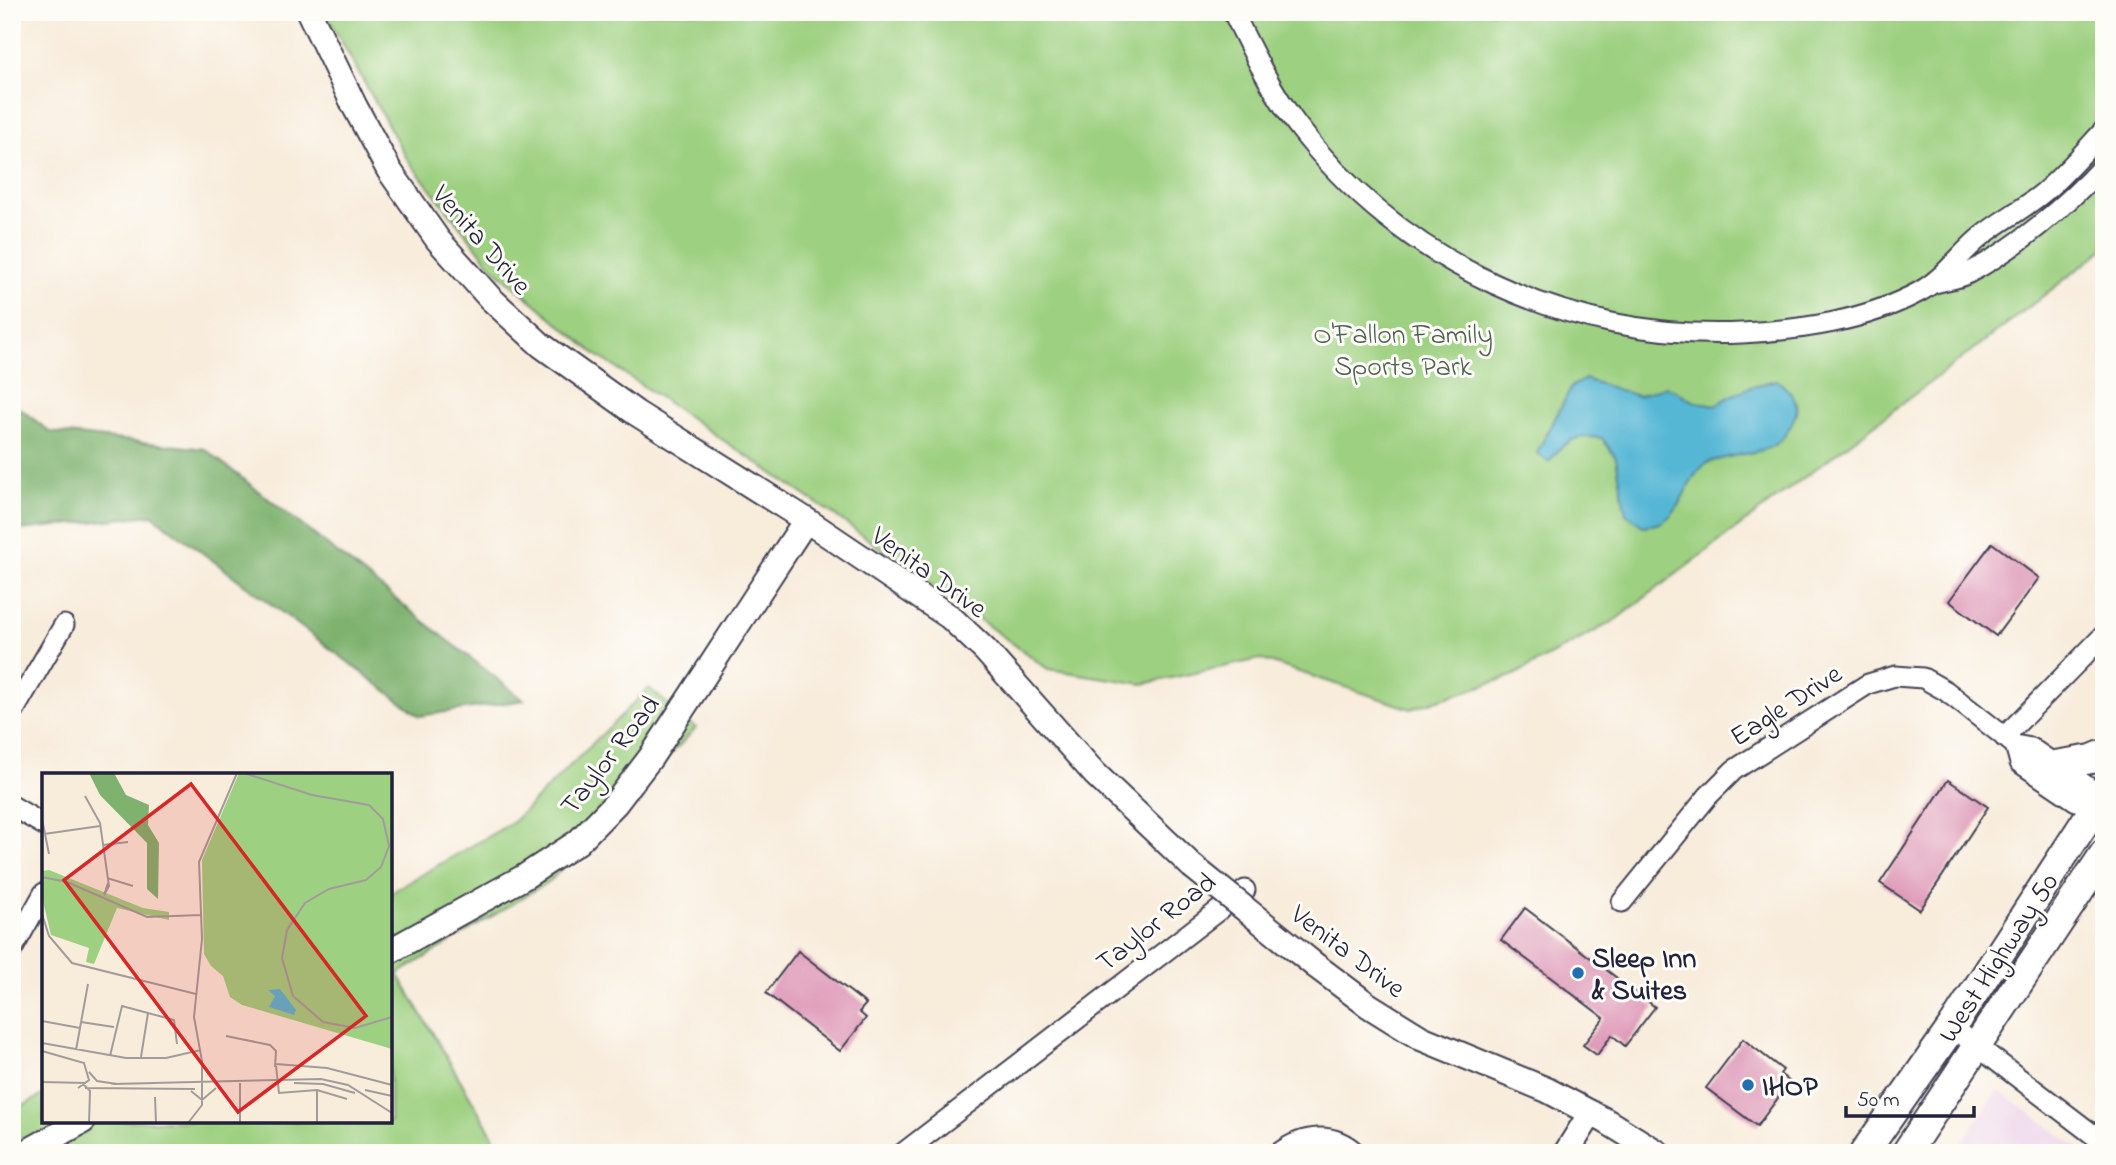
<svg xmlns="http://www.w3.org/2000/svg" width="2116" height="1165" viewBox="0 0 2116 1165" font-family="'Indie Flower',sans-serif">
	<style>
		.built { fill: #ecd1ea }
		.green { fill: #9dd080; stroke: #60795e; stroke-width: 2 }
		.forest { fill: #7eb26e; stroke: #506a54; stroke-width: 2 }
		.water { fill: #56b7d5; stroke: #3c6c88; stroke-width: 2 }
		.building { fill: #dc91b2 }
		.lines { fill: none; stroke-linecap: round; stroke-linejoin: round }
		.minor-casing { stroke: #424053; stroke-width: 23 }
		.tertiary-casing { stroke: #424053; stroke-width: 28 }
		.secondary-casing { stroke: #424053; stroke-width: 32 }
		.minor { stroke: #fff; stroke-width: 19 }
		.tertiary { stroke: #fff; stroke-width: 24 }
		.secondary { stroke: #fff; stroke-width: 28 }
		.tertiary-bridge-casing { stroke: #424053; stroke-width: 28; stroke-linecap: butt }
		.tertiary-bridge { stroke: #fff; stroke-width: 24 }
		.poi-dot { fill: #1f6fb2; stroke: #fdfcf7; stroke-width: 2.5 }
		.labels { text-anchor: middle; stroke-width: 6; stroke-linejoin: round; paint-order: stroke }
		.street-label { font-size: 28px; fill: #22223b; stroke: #fdfcf7 }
		.park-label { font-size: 28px; fill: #4d5f53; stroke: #fdfcf7 }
		.poi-label { font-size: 28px; font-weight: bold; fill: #22223b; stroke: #fdfcf7; text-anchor: start }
		.inset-road { fill: none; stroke: #a29b9b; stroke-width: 2 }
		.view { fill: #d62828; fill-opacity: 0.15; stroke: #d62828; stroke-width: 3.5 }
		.inset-edge { fill: none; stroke: #22223b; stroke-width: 3.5 }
	</style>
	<rect width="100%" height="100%" fill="#fdfcf7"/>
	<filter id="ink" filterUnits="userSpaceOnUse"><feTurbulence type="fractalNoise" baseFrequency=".0143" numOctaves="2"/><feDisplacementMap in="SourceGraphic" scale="14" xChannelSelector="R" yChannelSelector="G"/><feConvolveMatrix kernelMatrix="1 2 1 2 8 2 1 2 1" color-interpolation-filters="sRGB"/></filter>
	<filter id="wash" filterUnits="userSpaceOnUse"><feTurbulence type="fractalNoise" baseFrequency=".00686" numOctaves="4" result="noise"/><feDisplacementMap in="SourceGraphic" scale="28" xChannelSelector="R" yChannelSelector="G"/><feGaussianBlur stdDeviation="1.57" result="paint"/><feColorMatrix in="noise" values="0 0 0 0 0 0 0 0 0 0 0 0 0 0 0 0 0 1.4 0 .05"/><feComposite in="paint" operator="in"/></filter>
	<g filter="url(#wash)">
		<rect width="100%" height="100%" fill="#f8ecdb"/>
		<path class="built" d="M1998,1090L2078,1148L2075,1153H1954Z"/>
		<path class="green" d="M325,12H2104V249L1973,350L1614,621L1512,676L1411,709L1260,659L1143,684L1048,669L840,519L594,353L494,269L407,159Z
			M649,688L696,728L551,880L398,974L503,1153H12V1112L44,1094V1121H390V893L513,822Z"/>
		<path class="forest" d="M12,402L50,432L205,449L524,700L420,716L152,515L12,531Z"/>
		<path class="water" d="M1585,379L1638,396L1666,386L1695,402L1717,405C1736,391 1754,385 1777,380C1788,389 1801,401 1795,416C1779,458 1757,448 1721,459C1716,460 1710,461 1706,464C1685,479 1683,512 1660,523C1655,525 1648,525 1643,526L1626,514L1616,458L1602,438C1576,434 1564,440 1549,462L1537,453L1572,386Z"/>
		<g id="blocks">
			<path class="building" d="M1992,543L2039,578L1996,636L1949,601Z
				M1948,780L1988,807L1920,910L1880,883Z
				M1525,908L1655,1007L1625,1046L1612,1035L1597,1055L1583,1045L1604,1018L1501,940Z
				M798,951L866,1004L859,1012L866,1018L840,1051L766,993Z
				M1743,1039L1783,1070L1780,1074L1790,1082L1757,1126L1706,1088Z"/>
		</g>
	</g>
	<g filter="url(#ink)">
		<use href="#blocks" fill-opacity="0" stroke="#424053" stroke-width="2"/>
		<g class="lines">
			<g class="minor-casing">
				<path id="minor" d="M1233,12C1252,51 1271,90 1297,125C1401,263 1570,341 1742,333C1802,330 1865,321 1919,292C1945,278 1960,253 1983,235C2002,220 2025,208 2044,192C2066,173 2085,151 2104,130
					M1935,283C1945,280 1958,279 1967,274C2015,249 2067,205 2104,165
					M12,714L64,625
					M2004,737L2104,635
					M2015,745L2020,763L2045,780L2076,801L2098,803
					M12,806L44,825
					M1622,902L1708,796L1734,770L1868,684L1895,676L1923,678L1946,691L2015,745L2031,748L2087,786L2098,803L2104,807
					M12,950L44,893
					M1952,1027L2104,1143
					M903,1153L1245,890
					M1279,1153C1303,1135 1333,1131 1356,1153"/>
			</g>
			<g class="tertiary-casing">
				<path id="tertiary" d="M309,12L355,107L389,170L438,240L490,298L541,345L636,413L806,520L950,617L985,650L1095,774L1192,866
					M390,951L524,877L578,842L615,804L651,757L806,520
					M1316,966L1368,1005L1421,1038L1547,1090L1606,1121L1658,1153
					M25,1153L83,1121
					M1566,1153L1591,1113"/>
			</g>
			<g class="secondary-casing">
				<path id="secondary" d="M2055,765L2092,759L2104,754
					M1864,1153L1952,1027L2104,793
					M1906,1153L2104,854"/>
			</g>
			<use href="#minor" class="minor"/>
			<use href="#tertiary" class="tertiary"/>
			<use href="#secondary" class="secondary"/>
			<g class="tertiary-bridge-casing">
				<path id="tertiary-bridge" d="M1192,866L1316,966"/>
			</g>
			<use href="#tertiary-bridge" class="tertiary-bridge"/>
		</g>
	</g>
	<g class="poi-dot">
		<circle cx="1578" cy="973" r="7"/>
		<circle cx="1748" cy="1085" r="7"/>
	</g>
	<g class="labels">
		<g class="street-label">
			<text transform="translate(483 239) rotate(49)" y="10">Venita Drive</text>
			<text transform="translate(930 571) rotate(36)" y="10">Venita Drive</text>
			<text transform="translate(1785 704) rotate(-33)" y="10">Eagle Drive</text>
			<text transform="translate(609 754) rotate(-52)" y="10">Taylor Road</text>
			<text transform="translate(1155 921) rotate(-38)" y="10">Taylor Road</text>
			<text transform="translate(1349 950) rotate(37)" y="10">Venita Drive</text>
			<text transform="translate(1997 957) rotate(-57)" y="10">West Highway 50</text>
		</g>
		<g class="park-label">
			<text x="1403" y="343">O'Fallon Family<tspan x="1403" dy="32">Sports Park</tspan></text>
		</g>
		<g class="poi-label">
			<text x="1592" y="967">Sleep Inn<tspan x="1592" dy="32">&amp; Suites</tspan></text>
			<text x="1762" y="1095">IHOP</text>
		</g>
	</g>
	<g transform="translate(42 773)">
		<rect width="350" height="350" fill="#f8ecdb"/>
		<path d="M197,0H350V276L200,232L188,224L181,203L169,193L162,181L160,87ZM7,97L101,135L127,139V147L75,135L52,191L44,189L47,175L9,162L0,124V98Z" fill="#9dd080"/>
		<path d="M72,0L84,22L107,32L106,52L117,70L116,126L105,116V70L58,22L47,0Z" fill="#7eb26e"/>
		<path d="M238,216L254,237L252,242L227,234L233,223L226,217Z" fill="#56b7d5"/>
		<path class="inset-road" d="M202,0L270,22L327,32L341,46L347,73L339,94L324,107L287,116L263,130L245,157L240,185L251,223L281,249L313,255L350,244M43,23L58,50L67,113L62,122L66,110M0,46L7,81M2,61L58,53M61,72L86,69M0,104L25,109L105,144L159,142M65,105L91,113M0,141L7,163L30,190L154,221M0,248L38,255M39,249L72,254M184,263L228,272L234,278L233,294M0,270L84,285H124L159,277M34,277L46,211M0,278L42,290L47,307L36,315M68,283L80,233L132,247L135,271M99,284L106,240M234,291L285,295L350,312M234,293L237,320L275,317L305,326M47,299L55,308L75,311M0,309L44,310M40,310L48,318L47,350M252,310L281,311L313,320M70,311L279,306L306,312L350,340M43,315L153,316M275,317V350M323,317L350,323M149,318L160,327L174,315M113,324L114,350M146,350L160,332V288L152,244L160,166L157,89L195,0M198,350V310"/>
		<path class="view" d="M149,11L324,243L196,339L22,107Z"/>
		<rect width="350" height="350" class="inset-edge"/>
	</g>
	<rect width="2116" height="1165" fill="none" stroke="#fdfcf7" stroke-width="42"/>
	<path d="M1846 1106v10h128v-10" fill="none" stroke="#22223b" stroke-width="3.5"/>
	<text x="1857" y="1106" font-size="21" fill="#22223b" stroke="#fdfcf7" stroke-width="5" paint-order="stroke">50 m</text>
</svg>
